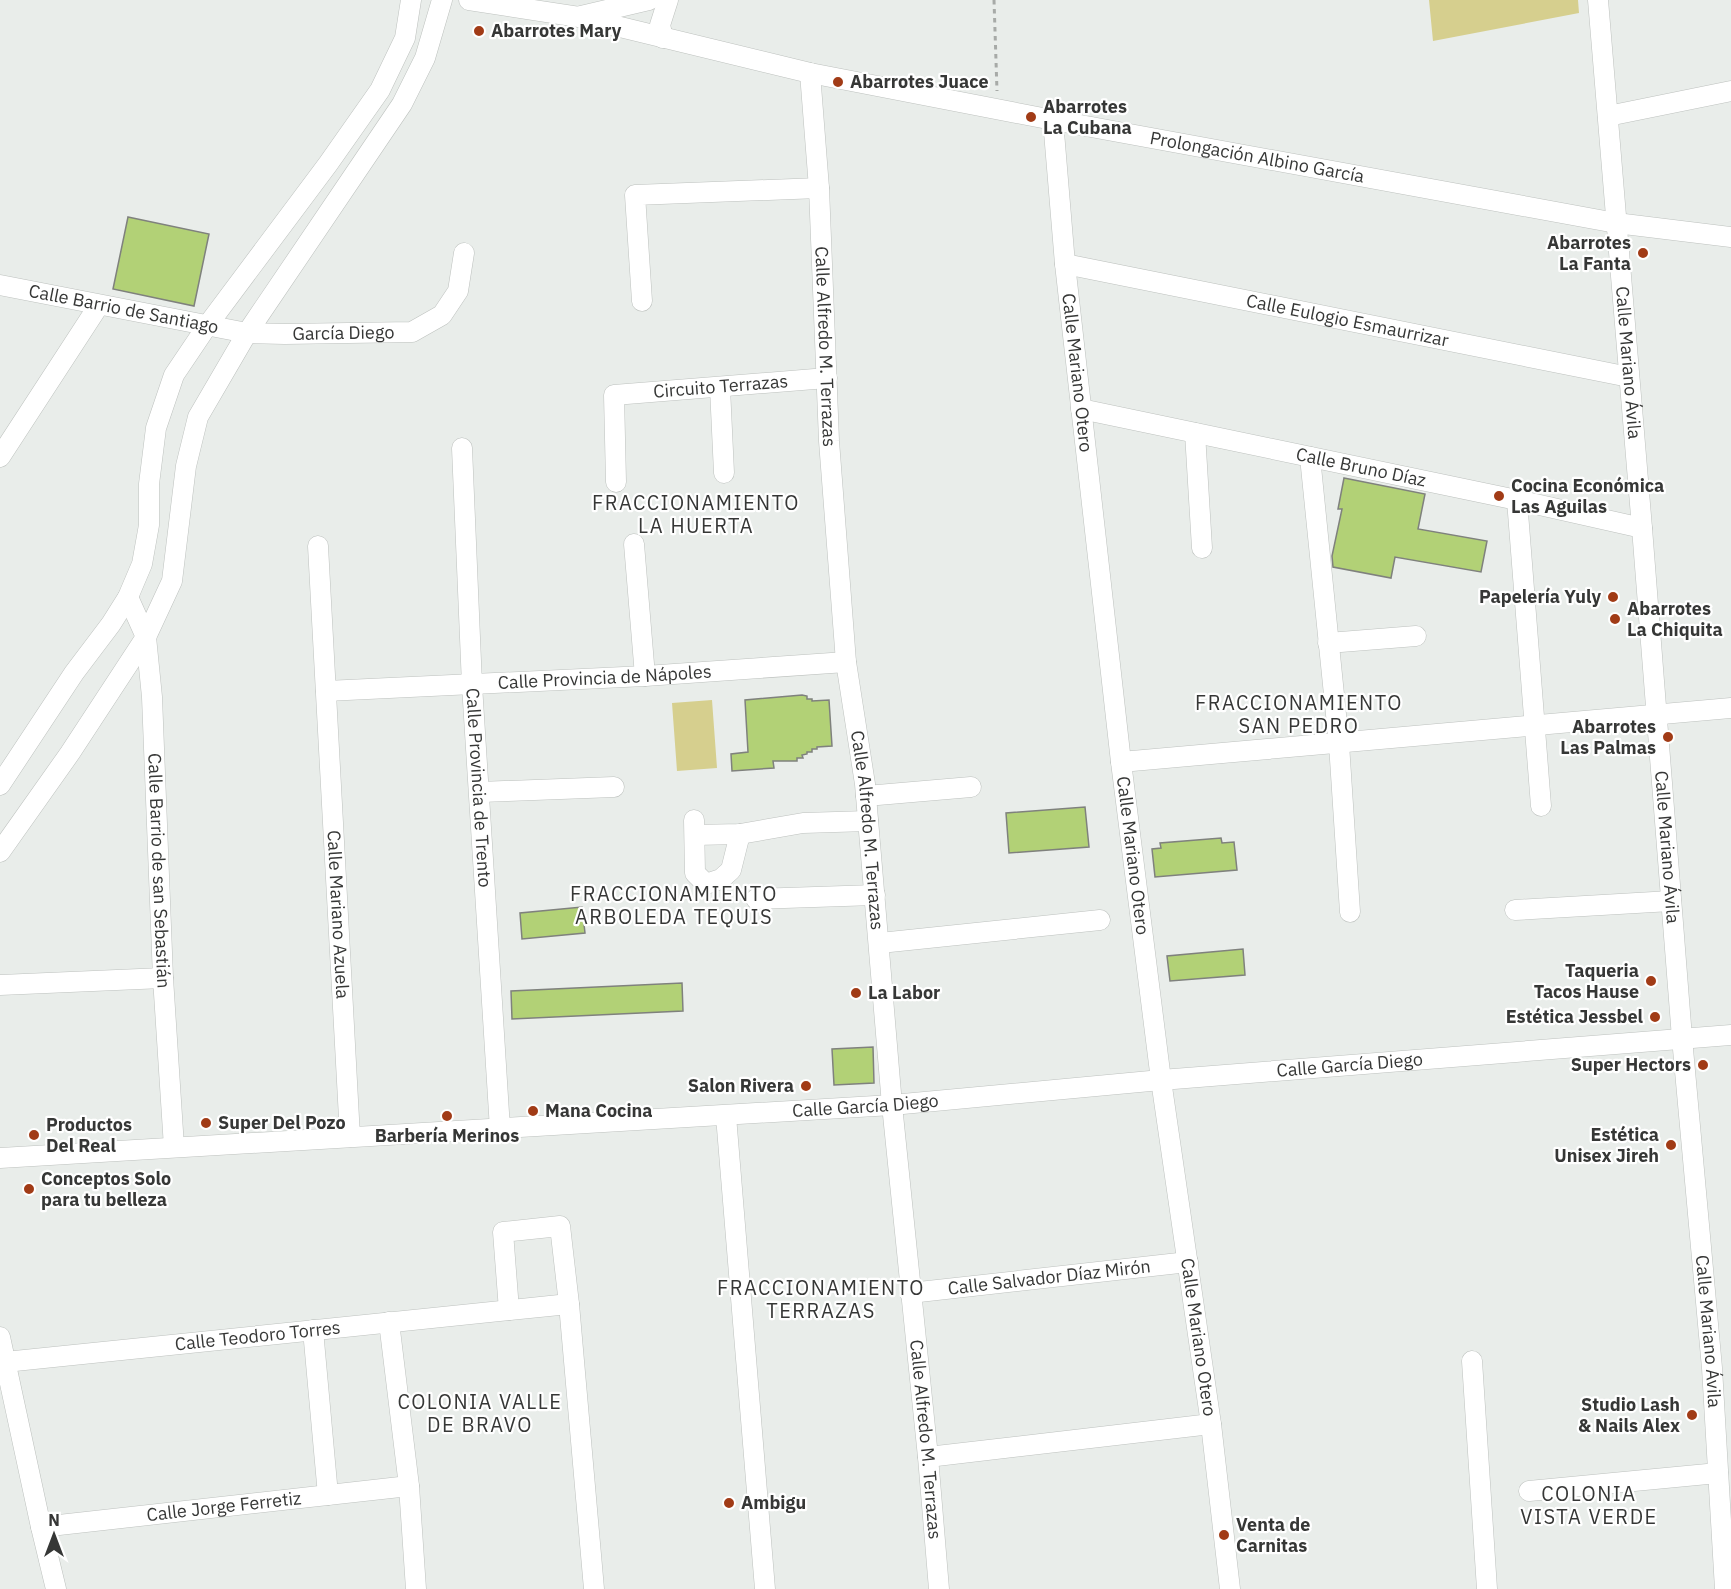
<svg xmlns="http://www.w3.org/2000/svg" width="1731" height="1589" viewBox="0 0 1731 1589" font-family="'IBM Plex Sans',sans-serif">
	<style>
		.green { fill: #d6cf8e }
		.building { fill: #b2d176; stroke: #7f817d; stroke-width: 1.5 }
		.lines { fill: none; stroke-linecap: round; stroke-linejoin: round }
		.minor-casing { stroke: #bdc1be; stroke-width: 21 }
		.path { stroke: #a7aaa7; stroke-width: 3; stroke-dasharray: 4.5 4.5; stroke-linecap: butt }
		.minor { stroke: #fff; stroke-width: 20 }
		.poi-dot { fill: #a13b16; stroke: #fff; stroke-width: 2 }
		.labels { text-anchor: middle; stroke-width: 4.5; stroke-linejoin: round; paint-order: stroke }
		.poi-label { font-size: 18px; font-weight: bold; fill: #363736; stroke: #fff; text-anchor: start }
		.street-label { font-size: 18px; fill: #363736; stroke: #fff }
		.neighbourhood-label { font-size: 20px; letter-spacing: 1.5px; fill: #363736; stroke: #fff }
	</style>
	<rect width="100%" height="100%" fill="#e9edea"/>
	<path class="green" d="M1429,0H1578L1579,13L1433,41Z
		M712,700L717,768L677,771L672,703Z"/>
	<path class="building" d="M128,217L209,234L194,306L113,289Z
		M1344,478L1425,494L1418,529L1487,541L1481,572L1395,557L1391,578L1333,567L1332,556L1342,509H1338Z
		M802,695L807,696V699H812V701L829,700L832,746L817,747V749H812V752H807V754L802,755L803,758H797V761H773L774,768L732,771L731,754L748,752L745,700Z
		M1085,807L1089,847L1009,853L1006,813Z
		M1221,838L1222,843L1234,842L1237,870L1155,877L1152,849L1161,848L1160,843Z
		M582,907L585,933L522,939L520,913Z
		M1243,949L1245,975L1170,981L1167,956Z
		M682,983L683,1011L512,1019L511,991Z
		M873,1047L874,1083L834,1085L832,1049Z"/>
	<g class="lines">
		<g class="minor-casing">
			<g id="minor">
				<path id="s1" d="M469,0L579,17L810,73L1053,120L1616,223L1731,237"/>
				<path id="s2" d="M1598,0L1642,528L1682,1038L1712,1368L1725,1589"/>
				<path d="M581,16L649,0"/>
				<path d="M663,38L660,25L668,0"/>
				<path id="s3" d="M810,73L819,188L829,441L846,662L865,784L892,1105L928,1457L939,1589"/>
				<path d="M1608,116L1731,91"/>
				<path id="s4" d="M1053,120L1065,264L1121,762L1161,1080L1211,1424L1230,1589"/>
				<path id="s5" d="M1065,264L1629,377"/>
				<path id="s6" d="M0,285L247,333L285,334L412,332L442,315L458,291L464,253"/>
				<path d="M642,301L635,195L819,188"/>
				<path d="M720,388L724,473"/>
				<path id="s7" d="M1081,409L1517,500L1642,528"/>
				<path d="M1195,433L1202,548"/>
				<path id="s8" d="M462,448L472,685L500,1129"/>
				<path d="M0,457L99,305"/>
				<path d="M1310,457L1339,744L1350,912"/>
				<path id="s9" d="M616,482L614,395L827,378"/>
				<path d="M1517,500L1541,806"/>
				<path d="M634,544L645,676"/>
				<path id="s10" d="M318,546L350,1137"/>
				<path id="s11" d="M128,597L146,637L152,697L163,978L174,1147"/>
				<path d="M1328,643L1416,636"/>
				<path id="s12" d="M326,691L645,676L846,662"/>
				<path d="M1121,762L1731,708"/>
				<path d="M0,785L74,673L111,624L128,597L142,564L149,525V484L156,428L174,375L207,326L328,164L380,90L405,38L411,0"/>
				<path d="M480,792L614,787"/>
				<path d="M866,796L971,787"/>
				<path d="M694,820L695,873L706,884L721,879L731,870L740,834"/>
				<path d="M695,835L740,834L803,823L868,821"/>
				<path d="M0,852L70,753L146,637L172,581L186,466L198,417L247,333L402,104L425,58L442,0"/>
				<path d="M756,899L875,895"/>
				<path d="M1515,910L1671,901"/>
				<path d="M880,943L1100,920"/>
				<path d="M0,985L163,978"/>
				<path d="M726,1116L765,1589"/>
				<path id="s13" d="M0,1158L892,1105L1161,1080L1731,1035"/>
				<path id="s14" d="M910,1293L1188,1262"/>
				<path d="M509,1310L503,1232L560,1226L569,1304L594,1589"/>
				<path d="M389,1322L409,1486L416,1589"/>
				<path d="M313,1330L328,1495"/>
				<path d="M0,1337L41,1527L56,1589"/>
				<path d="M1472,1361L1487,1589"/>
				<path id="s15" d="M5,1362L569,1304"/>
				<path d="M928,1457L1211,1424"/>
				<path d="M1529,1491L1718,1473"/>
				<path id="s16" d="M41,1527L409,1486"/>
			</g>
		</g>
		<path class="path" d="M994,0L997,91"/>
		<use href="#minor" class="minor"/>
	</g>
	<g class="poi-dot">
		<circle cx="479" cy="31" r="6"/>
		<circle cx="838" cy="82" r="6"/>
		<circle cx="1031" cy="117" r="6"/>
		<circle cx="1643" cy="253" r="6"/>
		<circle cx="1499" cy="496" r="6"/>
		<circle cx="1613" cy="597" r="6"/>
		<circle cx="1615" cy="619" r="6"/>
		<circle cx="1668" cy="737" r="6"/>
		<circle cx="1651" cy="981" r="6"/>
		<circle cx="856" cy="993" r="6"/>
		<circle cx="1655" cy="1017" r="6"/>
		<circle cx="1703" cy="1065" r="6"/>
		<circle cx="806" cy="1086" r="6"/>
		<circle cx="533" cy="1111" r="6"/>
		<circle cx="447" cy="1116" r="6"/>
		<circle cx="206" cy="1123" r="6"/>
		<circle cx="34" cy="1135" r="6"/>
		<circle cx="1671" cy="1145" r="6"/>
		<circle cx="29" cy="1189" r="6"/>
		<circle cx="1692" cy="1415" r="6"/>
		<circle cx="729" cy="1503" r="6"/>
		<circle cx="1224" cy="1535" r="6"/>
	</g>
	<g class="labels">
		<g class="poi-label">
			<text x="491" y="37">Abarrotes Mary</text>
			<text x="850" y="88">Abarrotes Juace</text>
			<text x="1043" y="113">Abarrotes<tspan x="1043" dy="21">La Cubana</tspan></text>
			<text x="1631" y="249" text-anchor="end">Abarrotes<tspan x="1631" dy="21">La Fanta</tspan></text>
			<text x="1511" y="492">Cocina Económica<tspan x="1511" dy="21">Las Aguilas</tspan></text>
			<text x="1601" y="603" text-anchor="end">Papelería Yuly</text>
			<text x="1627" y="615">Abarrotes<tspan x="1627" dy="21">La Chiquita</tspan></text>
			<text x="1656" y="733" text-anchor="end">Abarrotes<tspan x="1656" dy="21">Las Palmas</tspan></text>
			<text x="1639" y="977" text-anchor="end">Taqueria<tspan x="1639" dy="21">Tacos Hause</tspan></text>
			<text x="868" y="999">La Labor</text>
			<text x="1643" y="1023" text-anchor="end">Estética Jessbel</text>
			<text x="1691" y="1071" text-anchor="end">Super Hectors</text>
			<text x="794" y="1092" text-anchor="end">Salon Rivera</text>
			<text x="545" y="1117">Mana Cocina</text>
			<text x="218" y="1129">Super Del Pozo</text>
			<text x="46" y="1131">Productos<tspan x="46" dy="21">Del Real</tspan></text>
			<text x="1659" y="1141" text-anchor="end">Estética<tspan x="1659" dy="21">Unisex Jireh</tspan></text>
			<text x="447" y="1142" text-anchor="middle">Barbería Merinos</text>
			<text x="41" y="1185">Conceptos Solo<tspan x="41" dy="21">para tu belleza</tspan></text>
			<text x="1680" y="1411" text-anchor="end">Studio Lash<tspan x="1680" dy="21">&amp; Nails Alex</tspan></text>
			<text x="741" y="1509">Ambigu</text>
			<text x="1236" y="1531">Venta de<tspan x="1236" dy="21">Carnitas</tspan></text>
		</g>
		<g class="street-label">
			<text dy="6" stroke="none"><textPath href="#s1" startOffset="804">Prolongación Albino García</textPath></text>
			<text dy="6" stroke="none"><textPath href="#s6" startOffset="126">Calle Barrio de Santiago</textPath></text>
			<text dy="6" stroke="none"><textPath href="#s5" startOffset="288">Calle Eulogio Esmaurrizar</textPath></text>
			<text dy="6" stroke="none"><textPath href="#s6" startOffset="348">García Diego</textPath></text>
			<text dy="6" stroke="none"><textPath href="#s3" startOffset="274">Calle Alfredo M. Terrazas</textPath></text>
			<text dy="6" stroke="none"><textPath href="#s2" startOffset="364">Calle Mariano Ávila</textPath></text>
			<text dy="6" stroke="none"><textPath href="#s4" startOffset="254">Calle Mariano Otero</textPath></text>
			<text dy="6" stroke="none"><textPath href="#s9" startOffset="194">Circuito Terrazas</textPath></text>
			<text dy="6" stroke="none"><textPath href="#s7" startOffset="286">Calle Bruno Díaz</textPath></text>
			<text dy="6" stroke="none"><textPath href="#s12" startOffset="279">Calle Provincia de Nápoles</textPath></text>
			<text dy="6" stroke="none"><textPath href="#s8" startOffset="340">Calle Provincia de Trento</textPath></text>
			<text dy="6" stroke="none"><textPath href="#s3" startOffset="760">Calle Alfredo M. Terrazas</textPath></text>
			<text dy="6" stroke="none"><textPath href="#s2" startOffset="850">Calle Mariano Ávila</textPath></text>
			<text dy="6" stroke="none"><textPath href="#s4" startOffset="740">Calle Mariano Otero</textPath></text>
			<text dy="6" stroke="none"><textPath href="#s11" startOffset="278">Calle Barrio de san Sebastián</textPath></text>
			<text dy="6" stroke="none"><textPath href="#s10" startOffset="369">Calle Mariano Azuela</textPath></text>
			<text dy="6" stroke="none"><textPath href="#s13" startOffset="1353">Calle García Diego</textPath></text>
			<text dy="6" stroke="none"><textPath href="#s13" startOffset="867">Calle García Diego</textPath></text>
			<text dy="6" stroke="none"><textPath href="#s14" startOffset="140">Calle Salvador Díaz Mirón</textPath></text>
			<text dy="6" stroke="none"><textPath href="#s2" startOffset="1336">Calle Mariano Ávila</textPath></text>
			<text dy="6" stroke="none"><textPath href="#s15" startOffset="254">Calle Teodoro Torres</textPath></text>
			<text dy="6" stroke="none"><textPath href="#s4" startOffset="1226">Calle Mariano Otero</textPath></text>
			<text dy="6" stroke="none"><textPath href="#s3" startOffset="1372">Calle Alfredo M. Terrazas</textPath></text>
			<text dy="6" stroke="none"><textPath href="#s16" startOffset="184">Calle Jorge Ferretiz</textPath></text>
		</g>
		<g class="neighbourhood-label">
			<text x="696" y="510">FRACCIONAMIENTO<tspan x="696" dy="23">LA HUERTA</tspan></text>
			<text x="1299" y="710">FRACCIONAMIENTO<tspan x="1299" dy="23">SAN PEDRO</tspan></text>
			<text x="674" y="901">FRACCIONAMIENTO<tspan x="674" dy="23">ARBOLEDA TEQUIS</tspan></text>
			<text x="821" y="1295">FRACCIONAMIENTO<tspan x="821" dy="23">TERRAZAS</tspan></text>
			<text x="480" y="1409">COLONIA VALLE<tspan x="480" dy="23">DE BRAVO</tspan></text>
			<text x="1589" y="1501">COLONIA<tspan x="1589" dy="23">VISTA VERDE</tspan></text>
		</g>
	</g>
	<g transform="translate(54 1535)" stroke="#ffffff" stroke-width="4.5" paint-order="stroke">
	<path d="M0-4.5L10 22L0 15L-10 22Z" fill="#363736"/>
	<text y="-9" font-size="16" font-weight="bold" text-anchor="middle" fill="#363736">N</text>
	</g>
</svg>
